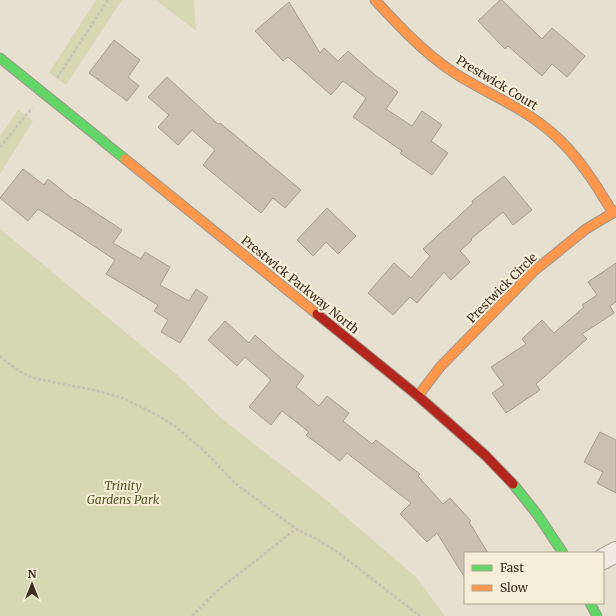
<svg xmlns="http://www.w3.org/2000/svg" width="616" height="616" viewBox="0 0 616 616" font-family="Merriweather,serif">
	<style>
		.green { fill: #d6d7b3 }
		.building { fill: #cbbfb2; stroke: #a89c90 }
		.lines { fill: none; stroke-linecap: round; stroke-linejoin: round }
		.street-casing { stroke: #ada599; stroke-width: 22 }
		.fast-casing { stroke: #9c958a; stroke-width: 11 }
		.slow-casing { stroke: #9c958a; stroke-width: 11 }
		.jam-casing { stroke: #9c958a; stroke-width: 11 }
		.path { stroke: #c8c2b9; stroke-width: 2.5; stroke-dasharray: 3 2; stroke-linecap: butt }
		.street { stroke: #efebe3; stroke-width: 20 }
		.fast { stroke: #63d668; stroke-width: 9 }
		.slow { stroke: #ff974d; stroke-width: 9 }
		.jam { stroke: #b3261e; stroke-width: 9 }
		.labels { text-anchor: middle; stroke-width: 4; stroke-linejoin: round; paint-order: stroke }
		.street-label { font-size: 12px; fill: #3d2e20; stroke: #f7eed8 }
		.park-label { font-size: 12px; font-style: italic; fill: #4d5a26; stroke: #f7eed8 }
	</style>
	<rect width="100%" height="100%" fill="#e7e0d1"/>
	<path class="green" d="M96,0H122L66,85L49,73Z
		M156,0H194L196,31Z
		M18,110L33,121L0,174V136Z
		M0,229L176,374L221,418L325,499L416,577L445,616H0Z"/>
	<path class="building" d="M500,0H502L542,39L552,28L585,56L567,77L552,64L542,76L508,46L505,49L478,21Z
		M289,2L320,53L324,48L338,61L348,51L375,75L398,92L386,109L412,126L422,111L442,125L431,141L448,153L432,175L400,153L402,151L353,117L366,98L343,81L331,95L288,57L283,61L255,31Z
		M114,40L140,60L128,77L139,86L127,101L89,73Z
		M167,77L218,124L220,123L301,190L285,208L273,198L261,213L203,165L215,150L192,130L178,145L158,127L169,115L148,97Z
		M23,169L44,185L48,179L74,200L75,199L122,230L113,243L141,259L145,252L170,267L160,285L189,301L196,289L208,297L180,343L161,332L168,320L154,311L158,305L106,274L115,260L38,209L28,221L0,198Z
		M504,176L532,210L513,225L503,212L471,239L472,240L460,251L470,262L451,280L444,272L417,303L410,297L393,315L368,293L394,263L411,278L430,256L423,249L473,203L472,201Z
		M327,208L356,236L338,254L326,242L313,256L297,240Z
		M616,263V302L610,306L614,313L582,334L587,339L536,384L540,390L506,413L492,393L504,385L491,367L526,344L522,339L542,320L554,333L584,307L582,305L597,295L588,282Z
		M225,321L249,343L255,335L281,358L304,376L296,387L319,406L327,396L349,413L343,421L372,444L376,440L420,474L418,476L443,504L450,498L471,521L469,522L488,553H465V578L437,533L427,542L400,514L411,503L347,453L340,461L306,435L309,432L282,411L271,425L249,407L271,380L245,357L237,366L208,340Z
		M600,432L616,440V493L597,483L603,472L584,462Z"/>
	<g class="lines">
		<g class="street-casing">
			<path id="street" d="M603,559L616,552"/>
		</g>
		<g class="fast-casing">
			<path id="fast" d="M0,58L125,159
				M513,484L537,514L563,553
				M590,603L597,616"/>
		</g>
		<g class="slow-casing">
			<path id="slow" d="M375,0C399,26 423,52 453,72C485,93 521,106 551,132C577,154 595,183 613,213
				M125,159L317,314
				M418,396L440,367L534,271L586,229L616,211"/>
		</g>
		<g class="jam-casing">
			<path id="jam" d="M317,314L418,396L485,455L513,484"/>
		</g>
		<path class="path" d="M57,78L108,0
			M0,147L32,108
			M0,356L9,364L21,372L33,378L98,391L123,398L159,416L176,427L204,451L235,483L296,529L313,537L336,551L420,616
			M192,616L217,591L296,529"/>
		<use href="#street" class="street"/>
		<use href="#fast" class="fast"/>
		<use href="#slow" class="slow"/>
		<use href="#jam" class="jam"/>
	</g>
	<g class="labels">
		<g class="street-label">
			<text transform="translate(497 83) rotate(31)" y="4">Prestwick Court</text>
			<text transform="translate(300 285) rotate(39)" y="4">Prestwick Parkway North</text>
			<text transform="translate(502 288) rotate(-45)" y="4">Prestwick Circle</text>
		</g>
		<g class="park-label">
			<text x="123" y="490">Trinity<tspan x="123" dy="14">Gardens Park</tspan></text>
		</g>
	</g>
	<rect x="464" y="552" width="140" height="52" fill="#f7eed8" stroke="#ada18e"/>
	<rect x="472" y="565" width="20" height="6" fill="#63d668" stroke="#ada18e"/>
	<text x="500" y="572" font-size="12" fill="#3d2e20">Fast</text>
	<rect x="472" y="585" width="20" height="6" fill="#ff974d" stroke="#ada18e"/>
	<text x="500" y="592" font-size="12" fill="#3d2e20">Slow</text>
	<g transform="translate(32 584)" stroke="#f7eed8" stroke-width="3" paint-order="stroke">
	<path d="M0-3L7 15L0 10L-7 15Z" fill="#3d2e20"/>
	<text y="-6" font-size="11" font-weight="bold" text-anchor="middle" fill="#3d2e20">N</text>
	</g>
</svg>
